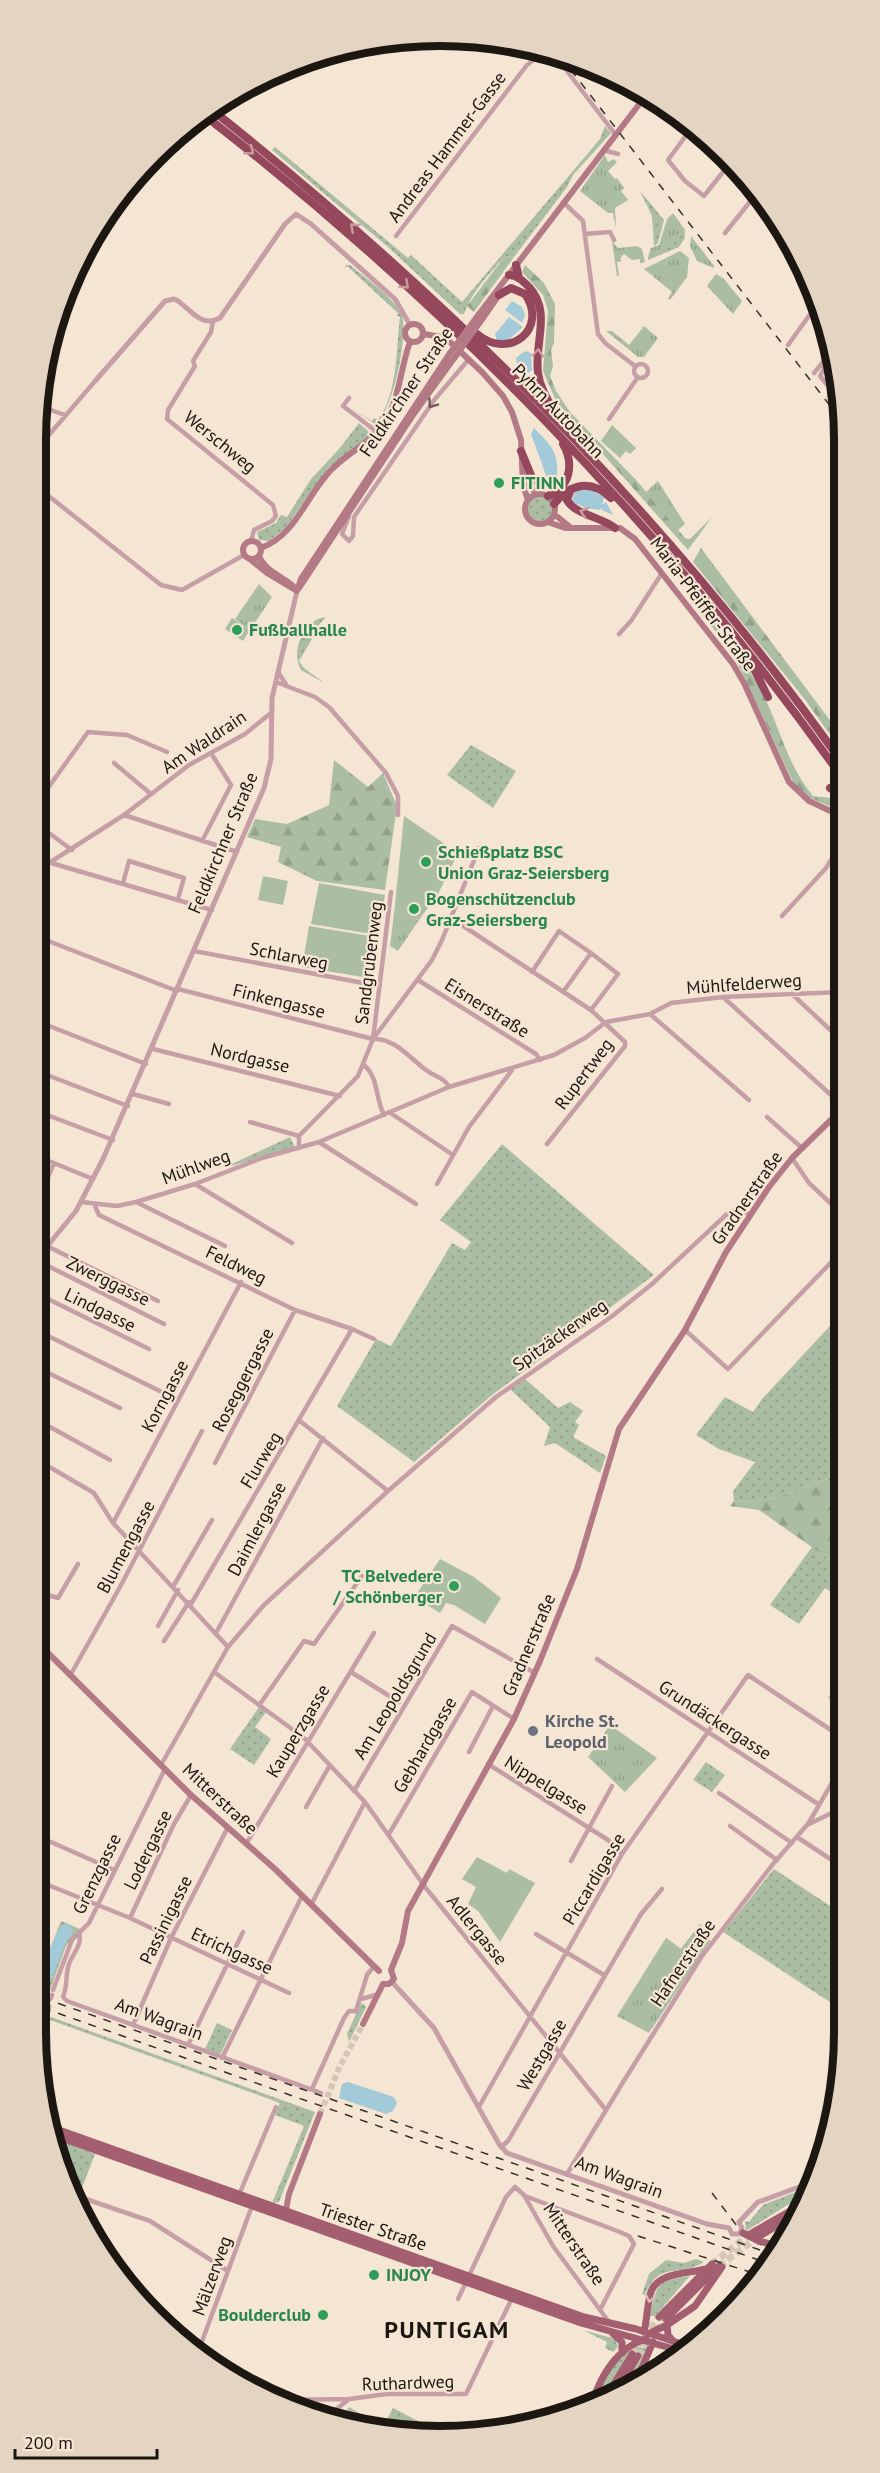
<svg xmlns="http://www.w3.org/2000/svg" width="880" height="2473" viewBox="0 0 880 2473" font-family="'PT Sans',sans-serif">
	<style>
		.grass { fill: url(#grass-dots) }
		.forest { fill: url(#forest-firs) }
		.park { fill: url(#park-tufts) }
		.pitch { fill: #abbea3 }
		.water { fill: #a3cad9 }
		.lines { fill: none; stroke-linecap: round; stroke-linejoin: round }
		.secondary-tunnel { stroke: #d5c6b6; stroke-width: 6; stroke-dasharray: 6 3; stroke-linecap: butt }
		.primary-tunnel { stroke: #d5c6b6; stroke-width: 7; stroke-dasharray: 7 3.5; stroke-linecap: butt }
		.minor { stroke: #c69ea6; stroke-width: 4.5 }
		.tertiary { stroke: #c69ea6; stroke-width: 5 }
		.secondary { stroke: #b37a86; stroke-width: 6 }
		.primary { stroke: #a35f70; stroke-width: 7 }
		.motorway { stroke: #95475c; stroke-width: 8 }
		.rail { stroke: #373028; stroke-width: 1.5; stroke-dasharray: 8 8; stroke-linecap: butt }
		.secondary-bridge { stroke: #b37a86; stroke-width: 6 }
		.primary-bridge { stroke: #a35f70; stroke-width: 7 }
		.oneway { stroke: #ca9e9d }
		.oneway2 { stroke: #725a5c }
		.oneway3 { stroke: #dcbdb5 }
		.leisure-dot { fill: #2e9e5b; stroke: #f5e5d3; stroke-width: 2 }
		.worship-dot { fill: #6b7280; stroke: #f5e5d3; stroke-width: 2 }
		.labels { text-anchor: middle; stroke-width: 4.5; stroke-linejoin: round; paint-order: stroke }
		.street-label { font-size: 18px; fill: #1d1711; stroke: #f5e5d3 }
		.leisure-label { font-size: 18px; font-weight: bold; fill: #27864d; stroke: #f5e5d3; text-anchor: start }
		.worship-label { font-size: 18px; font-weight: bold; fill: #5b616d; stroke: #f5e5d3; text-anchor: start }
		.district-label { font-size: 24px; font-weight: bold; letter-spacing: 1.5px; fill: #1d1711; stroke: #f5e5d3 }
		.rim { fill: none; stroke: #1d1711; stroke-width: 8 }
	</style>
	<defs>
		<pattern id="grass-dots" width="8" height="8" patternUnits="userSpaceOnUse" patternTransform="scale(1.5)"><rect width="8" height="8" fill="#abbea3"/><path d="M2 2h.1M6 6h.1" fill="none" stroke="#93a38b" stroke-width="1.8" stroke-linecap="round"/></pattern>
		<pattern id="forest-firs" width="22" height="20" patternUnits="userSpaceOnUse" patternTransform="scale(1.5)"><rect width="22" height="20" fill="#abbea3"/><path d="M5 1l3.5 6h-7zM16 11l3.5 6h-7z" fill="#93a38b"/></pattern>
		<pattern id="park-tufts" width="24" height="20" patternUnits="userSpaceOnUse" patternTransform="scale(1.5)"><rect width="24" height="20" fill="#abbea3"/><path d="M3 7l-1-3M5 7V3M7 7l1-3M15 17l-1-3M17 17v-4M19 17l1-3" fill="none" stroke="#93a38b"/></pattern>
	</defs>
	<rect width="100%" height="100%" fill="#f5e5d3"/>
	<path class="grass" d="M605,126L611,133L573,175L567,187L514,257L505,256C490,273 471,292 464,314H460L388,247L272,150L275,147L408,258L411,255L462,302L600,139Z
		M640,191L664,220L658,243L654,246L652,216Z
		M684,231L685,238L679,247L648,260V257C663,250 670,238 684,231Z
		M346,265H350C366,279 390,294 401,313C410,328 393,414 375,424L348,406L372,421L374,418L378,420C398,393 396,349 400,317L397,316L398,313L347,266L345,269Z
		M359,423L369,432V436L329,467L286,527L269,541L259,540L257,532L276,523L281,515L287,517L311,479L340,448Z
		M527 509a13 13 0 1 1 26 0a13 13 0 1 1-26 0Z
		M326,617L314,630L316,632L299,661L304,668L324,683L301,670C290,651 304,619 326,617Z
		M471,745L516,771L493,808L447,775Z
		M290,1137L295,1147L232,1166V1164Z
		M502,1144L654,1275L492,1395L414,1462L337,1406L376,1339L391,1346L452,1243L465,1250L471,1242L440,1220Z
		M842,1313L843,1472C814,1485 765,1506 734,1501L733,1491L755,1462L719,1449L696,1435L725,1397L753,1412L762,1399Z
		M524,1378L558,1408L570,1402L583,1411L575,1422L579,1425L573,1437L606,1456L600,1473L555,1443L544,1446L550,1427L510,1389Z
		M812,1547L843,1569V1599L825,1588L799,1624L770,1605Z
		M843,1675V1708L828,1698Z
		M259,1707L266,1712L255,1727L271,1739L254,1765L230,1749Z
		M706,1762L725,1775L712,1792L693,1780Z
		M774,1869L844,1915V2001L839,2008L723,1932Z
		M61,1921L80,1929L66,1946L50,1990L46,1988L48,1982L43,1981V1967Z
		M363,2003L366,2007L349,2042L347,2034L360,2005Z
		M51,2017L315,2112L279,2202L272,2203L304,2126L275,2115L280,2103L50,2020Z
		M217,2023L232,2030L221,2053L218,2054L205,2049Z
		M66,2143L95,2154L80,2193L69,2190L59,2161Z
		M808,2187L805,2194L746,2231L745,2221L749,2222L763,2205Z
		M696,2259L704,2262C679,2278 658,2260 645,2295L642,2294L649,2274L666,2260L684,2263Z
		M690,2276L655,2316H650C656,2283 658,2281 690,2276Z
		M583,2330L615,2339L618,2347L613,2352L605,2348L607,2342Z
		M636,2346L647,2349L633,2383L624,2387L642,2357L628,2353L603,2397L595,2400C605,2378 615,2359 636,2346Z
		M349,2407L383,2427L393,2408L418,2421L416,2427L424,2431L422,2435L388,2434L342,2420Z"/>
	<path class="forest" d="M505,256L514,257L474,312L467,306Z
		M525,265L544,283L555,304L554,343L551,350L553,366L550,376L556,391L570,412L637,481L685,538L690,539L712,517L688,550L556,401L543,371L548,311L543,295L522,272Z
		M701,548L841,735V750L803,697L693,562Z
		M692,602H696C719,631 744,659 762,692C780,727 787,765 813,796L841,799V811L808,797L793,782L741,670L728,647Z
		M334,760L368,787L383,773L397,806L385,890L317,881L278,862L281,847L247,837L255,819L287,824L329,805Z
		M843,1472V1485L833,1495L843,1518V1569L759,1510L730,1506L734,1501C765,1506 814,1485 843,1472Z"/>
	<path class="park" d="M605,155L608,162L614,159L617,162L608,171L615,179L617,178L624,188L621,191L628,200L615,208L616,229L613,213H608L580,191Z
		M673,213L685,230V237L684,231C670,238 663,251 648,257L651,248L659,245L667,219Z
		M691,236L714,266V268L697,261L690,246Z
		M612,241L618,248L637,246L642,249L645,262L640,263V259L632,260L624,254L620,259L622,261L617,262L619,276H617Z
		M680,251L689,258L687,277L670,300L668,298L672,292L644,269Z
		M716,274L723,278L742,301L733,314L707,286Z
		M644,326L658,338L644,357H638L606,331H612L629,345Z
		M658,481L685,524L678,530L646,492Z
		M259,584L272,597L250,630L235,619Z
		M394,914L419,920L398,951L390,946Z
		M610,1725L657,1758L625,1792L588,1757Z
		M700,1924L710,1941L649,2033L617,2016L666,1938L681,1949Z"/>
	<path class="pitch" d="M612,425L636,448L630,454L626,451L620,458L601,441Z
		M232,618L250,630L243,641L225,629Z
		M404,816L458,853L438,894L419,920L394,914Z
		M263,876L288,881L283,905L258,900Z
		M319,883L385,895L378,935L311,924Z
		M309,926L376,937L369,978L302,967Z
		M440,1559L474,1577L501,1598L485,1624L454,1605L446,1603L440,1613L419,1600L416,1595Z
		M477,1857L507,1873L509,1869L535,1883L500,1942L478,1911L468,1904L476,1887L462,1879Z
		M700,1924L710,1941L673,1994L643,1975L666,1938L681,1949Z"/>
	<path class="water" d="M512,301L522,307L525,315L522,323L505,310Z
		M509,317L523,327L507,341H497L495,334Z
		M525,351L531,353L532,370L528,373L517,363L516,358Z
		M534,428C550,444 559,452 557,475L552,479L547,478L531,434Z
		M588,488L604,497L602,505L606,502L613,515L602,510V507L600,510L585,508L572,501L575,492Z
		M65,1924L71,1927L73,1932L65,1944L52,1978H43C43,1966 55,1929 65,1924Z
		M348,2082L394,2097L397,2103L393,2111L386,2114L339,2098L342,2084Z"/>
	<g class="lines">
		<path class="secondary-tunnel" d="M320,2114L340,2066L363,2024"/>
		<path class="primary-tunnel" d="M712,2264L750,2234
			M719,2266L758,2237
			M632,2354L659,2317
			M638,2356L666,2319"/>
		<path class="minor" d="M554,54L615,134
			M690,130L668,160L685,181L704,196L730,163
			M603,150L618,154
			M563,202L583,221L598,334L605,343L635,366
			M725,233L757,193
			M585,234L610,232L614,240
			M396,236L527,65L546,50
			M213,321L211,332L193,361L195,366L168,410L167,419L273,505L276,516L272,521L254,530L251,541
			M788,345L816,306
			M823,363L824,369L820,376L841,402
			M634 371a7 7 0 1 1 14 0a7 7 0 1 1-14 0Z
			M814,373L830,353
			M349,398L343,406L377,432
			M40,410L45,408L65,415
			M609,419L638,377
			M36,450L96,380
			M36,486L161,585L182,590L244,555
			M349,516L342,534L349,541L353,536L354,517L435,399L469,359
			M619,634L631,621L662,573
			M278,672L287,686
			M276,682L315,697L329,707L386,773L398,796V815
			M114,763L151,794
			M38,802L88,732L127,735L167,752
			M124,815L237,852
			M38,825L72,850
			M202,841L231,785L211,753
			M51,863L212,910
			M38,870L124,815L189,765L245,734L271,713
			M123,883L129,861L184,878L178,899
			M391,892L373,1039C394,1037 412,1060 426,1070C435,1077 444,1077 449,1087
			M782,916L826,868L841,844
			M451,918L591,1010L625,1042V1046L547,1144
			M38,937L177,991
			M194,951L379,986
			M591,953L618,974L591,1010
			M532,972L559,931L591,953L563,992
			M418,980L536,1054L540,1060
			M178,989L373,1039
			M792,994L842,1041
			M723,997L842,1105
			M650,1014L749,1100
			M39,1022L146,1064
			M153,1049L340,1096
			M364,1065C379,1078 375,1098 384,1115
			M39,1072L128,1106
			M133,1094L169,1104
			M39,1112L113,1140
			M389,1112L453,1155
			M767,1117L802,1148
			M250,1122L299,1136
			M319,1142L416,1204
			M299,1148V1136L358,1076L373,1039L432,960L442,940L479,848
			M39,1157L93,1179
			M792,1158L809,1183L842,1214
			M195,1184L292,1243
			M437,1184L469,1127L512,1070
			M39,1198L54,1163
			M81,1202L117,1206L136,1202L195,1184L262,1158L319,1142L449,1087L554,1055L585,1038L606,1022L650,1014L671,1003L723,997L842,992
			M136,1202L225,1246
			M95,1206L99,1215L295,1310L352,1329L374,1339
			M40,1239L47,1246L158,1301
			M40,1262L164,1324
			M40,1295L149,1349
			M685,1330L728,1369L842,1251
			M40,1332L178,1400
			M40,1369L120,1408
			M300,1421L388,1491
			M41,1422L110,1460
			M41,1462L94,1493L113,1523L228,1647
			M215,1463L295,1310
			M113,1523L241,1282
			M174,1585L212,1520
			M41,1593L58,1598L78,1564
			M191,1604L352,1329
			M158,1626L178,1590
			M216,1633L323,1438
			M164,1641L189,1602
			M597,1659L818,1804
			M214,1672L304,1738L365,1802L425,1887L606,2110
			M351,1672L399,1702
			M71,1674L120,1587L202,1431
			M515,1686L526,1668
			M260,1704L304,1641L314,1644L362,1576
			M831,1729L843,1710
			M469,1752L493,1706
			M488,1764L608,1840L622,1854
			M161,1765L228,1647L263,1606L388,1491L496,1397L611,1317L652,1284L727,1214L735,1210L750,1214
			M354,1791L452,1626L535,1673
			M719,1793L792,1843
			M306,1807L330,1765
			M808,1824L843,1764
			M730,1826L777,1860
			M389,1834L472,1692L514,1719
			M797,1837L844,1868
			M42,1838L114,1870
			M246,1844L374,1633
			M571,1861L612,1786
			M43,1883L130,1918L289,1993
			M311,1905L365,1802
			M130,1918L174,1824L191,1795
			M79,1932C83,1944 73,1953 69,1964C65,1975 68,1986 63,1997L67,2001L321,2093
			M536,1934L604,1975
			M53,1990L72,1940L89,1923L165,1769
			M51,1998L52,1995
			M361,1999L376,1995
			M49,2008V2006
			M43,2025L47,2016
			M133,2025L171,1938L228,1827
			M188,2045L243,1932
			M222,2058L302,1896
			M620,2087L702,1956L773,1864L807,1825L844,1807
			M312,2089L344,2018L349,2011H356L367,1975L374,1966
			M480,2105L622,1854L748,1675L843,1738
			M501,2147L508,2141L641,1914L662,1889
			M567,2174L619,2089
			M71,2194L150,2221L228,2271
			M239,2195L276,2107
			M525,2196L620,2232L629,2236L634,2244L600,2310
			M458,2299L506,2197L515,2187L524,2195L553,2246L609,2322
			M197,2355L252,2206
			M277,2400L349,2399L387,2394H466L513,2296
			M328,2416L349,2399"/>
		<path class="tertiary" d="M96,380L165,301L174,299L178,301C192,311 202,328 220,318L285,224L296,214L311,224L395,299L410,325
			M40,1255L76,1211L103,1159L264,788L271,759L272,698L297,591
			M392,1982L434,2028L499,2144L507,2153L707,2224L729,2228
			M739,2222L758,2202L810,2183
			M729,2228L732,2234H739L742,2228L739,2222"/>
		<path class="secondary" d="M479,314L647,94
			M483,318L501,292
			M405 333a9 9 0 1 1 18 0a9 9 0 1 1-18 0Z
			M424,334L441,337L449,341L482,372L503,396L512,412L521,440L523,485L528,500
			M524,475L529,486L537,494
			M525 509a15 15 0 1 1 30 0a15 15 0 1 1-30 0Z
			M554,514L570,527
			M548,522L565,528H620L635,539L733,664L744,683L789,782L809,801L841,816
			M243 550a9 9 0 1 1 18 0a9 9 0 1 1-18 0Z
			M261,548C296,535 306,496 331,470C349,451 374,442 388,417C400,394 401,366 410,342
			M259,556C266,573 286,577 297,590
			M251,560L267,573L297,591
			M299,588L413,415L455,357
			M297,591L301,579L450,353
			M42,1647L191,1795L275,1869L379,1971
			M391,1970L402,1943L408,1911L514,1719L540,1661L577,1569L619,1429L685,1330L726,1252L769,1187L792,1158L842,1109
			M383,1984H389L394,1979L391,1970
			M363,2024L383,1984
			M285,2215L289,2194L320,2114"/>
		<path class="primary" d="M48,2126L584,2317L636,2329L691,2347
			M50,2134L581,2323L685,2352
			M750,2234L799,2206
			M758,2237L795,2215
			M759,2241L770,2244L783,2242
			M659,2317L712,2264
			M666,2319L719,2266
			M644,2332C647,2320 647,2307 650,2295C655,2272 687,2274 706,2269
			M613,2334L622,2342V2353
			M648,2334L667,2325
			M673,2341L668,2335L667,2325L695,2306L722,2267
			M636,2382L653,2342
			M618,2390L638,2356
			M608,2394L632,2354
			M593,2401C601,2375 618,2347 646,2339"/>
		<path class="motorway" d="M211,109C449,298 665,514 841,761
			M204,115C446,303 663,526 841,776
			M516,265L519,278
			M509,275C517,275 523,281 529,287C552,312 534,343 538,373C540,389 549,402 557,416
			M477,334C509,361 549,329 525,294L511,288L499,295
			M521,451L533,480L550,486L564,481
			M571,489L567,500C575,515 602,517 615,528
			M548,496C571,487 574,463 563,444
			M554,504C571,483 591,479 611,498
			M750,661L768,697
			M830,788L841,793"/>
		<path class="rail" d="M561,57L841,420
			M43,1998L777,2256
			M43,2008L770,2264
			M712,2193L737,2226L762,2245
			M638,2236L756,2274"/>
		<path class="secondary-bridge" d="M450,353L479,314
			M455,357L483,318"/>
		<path class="primary-bridge" d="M743,2233L759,2241"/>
	</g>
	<defs><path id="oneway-chevron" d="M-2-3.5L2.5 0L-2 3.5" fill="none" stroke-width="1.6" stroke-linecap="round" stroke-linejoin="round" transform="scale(1.5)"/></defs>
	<g class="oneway">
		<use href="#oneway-chevron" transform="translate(250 151) rotate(39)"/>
		<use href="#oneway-chevron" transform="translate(354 227) rotate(-139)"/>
		<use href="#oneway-chevron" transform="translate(405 285) rotate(43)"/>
		<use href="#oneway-chevron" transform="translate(538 353) rotate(-85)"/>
		<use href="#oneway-chevron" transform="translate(584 512) rotate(-161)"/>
	</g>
	<use class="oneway2" href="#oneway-chevron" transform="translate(432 404) rotate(125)"/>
	<use class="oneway3" href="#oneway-chevron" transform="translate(650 2298) rotate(102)"/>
	<g class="leisure-dot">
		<circle cx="499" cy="483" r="6"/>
		<circle cx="237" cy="630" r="6"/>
		<circle cx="426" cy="862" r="6"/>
		<circle cx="414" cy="909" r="6"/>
		<circle cx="454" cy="1586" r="6"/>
		<circle cx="374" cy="2275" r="6"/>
		<circle cx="323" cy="2315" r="6"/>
	</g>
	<circle class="worship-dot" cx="533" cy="1731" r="6"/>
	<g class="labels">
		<g class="street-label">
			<text transform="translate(447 147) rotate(-53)" y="6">Andreas Hammer-Gasse</text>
			<text transform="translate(406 392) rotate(-56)" y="6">Feldkirchner Straße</text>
			<text transform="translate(558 411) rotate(46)" y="6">Pyhrn Autobahn</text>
			<text transform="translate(220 442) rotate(39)" y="6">Werschweg</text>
			<text transform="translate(703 604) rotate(53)" y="6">Maria-Pfeiffer-Straße</text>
			<text transform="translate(204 742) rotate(-34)" y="6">Am Waldrain</text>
			<text transform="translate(223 843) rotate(-67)" y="6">Feldkirchner Straße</text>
			<text transform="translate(289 956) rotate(11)" y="6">Schlarweg</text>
			<text transform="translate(369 963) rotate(-83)" y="6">Sandgrubenweg</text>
			<text transform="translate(744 984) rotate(-4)" y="6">Mühlfelderweg</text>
			<text transform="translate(279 1001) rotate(14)" y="6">Finkengasse</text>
			<text transform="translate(487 1008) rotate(32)" y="6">Eisnerstraße</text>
			<text transform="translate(250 1058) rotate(13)" y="6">Nordgasse</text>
			<text transform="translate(584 1074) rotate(-53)" y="6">Rupertweg</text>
			<text transform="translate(196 1167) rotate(-20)" y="6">Mühlweg</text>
			<text transform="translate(747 1198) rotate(-55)" y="6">Gradnerstraße</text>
			<text transform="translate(236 1265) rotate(26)" y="6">Feldweg</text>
			<text transform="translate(108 1281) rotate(26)" y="6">Zwerggasse</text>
			<text transform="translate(100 1310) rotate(26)" y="6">Lindgasse</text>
			<text transform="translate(560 1335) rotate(-35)" y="6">Spitzäckerweg</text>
			<text transform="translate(243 1380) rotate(-63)" y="6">Roseggergasse</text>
			<text transform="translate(165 1396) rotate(-62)" y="6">Korngasse</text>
			<text transform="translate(261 1460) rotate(-59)" y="6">Flurweg</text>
			<text transform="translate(257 1529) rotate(-62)" y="6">Daimlergasse</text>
			<text transform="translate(126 1547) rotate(-62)" y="6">Blumengasse</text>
			<text transform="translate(529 1645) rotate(-67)" y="6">Gradnerstraße</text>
			<text transform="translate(395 1696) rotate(-59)" y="6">Am Leopoldsgrund</text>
			<text transform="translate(715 1720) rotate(33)" y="6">Grundäckergasse</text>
			<text transform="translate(298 1731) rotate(-59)" y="6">Kauperzgasse</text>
			<text transform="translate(425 1745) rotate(-60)" y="6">Gebhardgasse</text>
			<text transform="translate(546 1785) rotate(32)" y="6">Nippelgasse</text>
			<text transform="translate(220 1799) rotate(43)" y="6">Mitterstraße</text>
			<text transform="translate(148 1850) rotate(-64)" y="6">Lodergasse</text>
			<text transform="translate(97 1874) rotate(-64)" y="6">Grenzgasse</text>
			<text transform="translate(594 1879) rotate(-59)" y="6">Piccardigasse</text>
			<text transform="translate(166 1920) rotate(-64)" y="6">Passinigasse</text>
			<text transform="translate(477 1930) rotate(51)" y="6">Adlergasse</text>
			<text transform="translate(232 1951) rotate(25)" y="6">Etrichgasse</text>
			<text transform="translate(683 1963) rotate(-56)" y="6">Hafnerstraße</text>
			<text transform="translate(159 2019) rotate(20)" y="6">Am Wagrain</text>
			<text transform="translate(542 2055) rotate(-60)" y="6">Westgasse</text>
			<text transform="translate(619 2177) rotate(20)" y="6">Am Wagrain</text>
			<text transform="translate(373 2227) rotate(19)" y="6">Triester Straße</text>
			<text transform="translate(574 2244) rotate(56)" y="6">Mitterstraße</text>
			<text transform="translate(212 2276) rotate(-70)" y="6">Mälzerweg</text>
			<text transform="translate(408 2383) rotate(-2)" y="6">Ruthardweg</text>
		</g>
		<g class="leisure-label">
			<text x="511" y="489">FITINN</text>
			<text x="249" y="636">Fußballhalle</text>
			<text x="438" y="858">Schießplatz BSC<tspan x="438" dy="21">Union Graz-Seiersberg</tspan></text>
			<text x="426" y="905">Bogenschützenclub<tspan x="426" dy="21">Graz-Seiersberg</tspan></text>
			<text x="442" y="1582" text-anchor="end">TC Belvedere<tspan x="442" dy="21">/ Schönberger</tspan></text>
			<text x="386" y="2281">INJOY</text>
			<text x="311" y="2321" text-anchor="end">Boulderclub</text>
		</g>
		<g class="worship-label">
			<text x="545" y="1727">Kirche St.<tspan x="545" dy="21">Leopold</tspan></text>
		</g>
		<g class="district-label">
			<text x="447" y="2338">PUNTIGAM</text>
		</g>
	</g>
	<path d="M0 0H880V2473H0ZM440 46H440A394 394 0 0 1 834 440V2032A394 394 0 0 1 440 2426H440A394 394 0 0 1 46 2032V440A394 394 0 0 1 440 46Z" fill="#e4d5c3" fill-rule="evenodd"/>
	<path class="rim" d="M440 46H440A394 394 0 0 1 834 440V2032A394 394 0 0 1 440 2426H440A394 394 0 0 1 46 2032V440A394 394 0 0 1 440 46Z"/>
	<path d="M15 2449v9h142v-9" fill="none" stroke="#1d1711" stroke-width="3"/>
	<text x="24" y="2449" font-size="18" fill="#1d1711" stroke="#f5e5d3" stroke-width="4.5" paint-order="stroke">200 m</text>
</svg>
